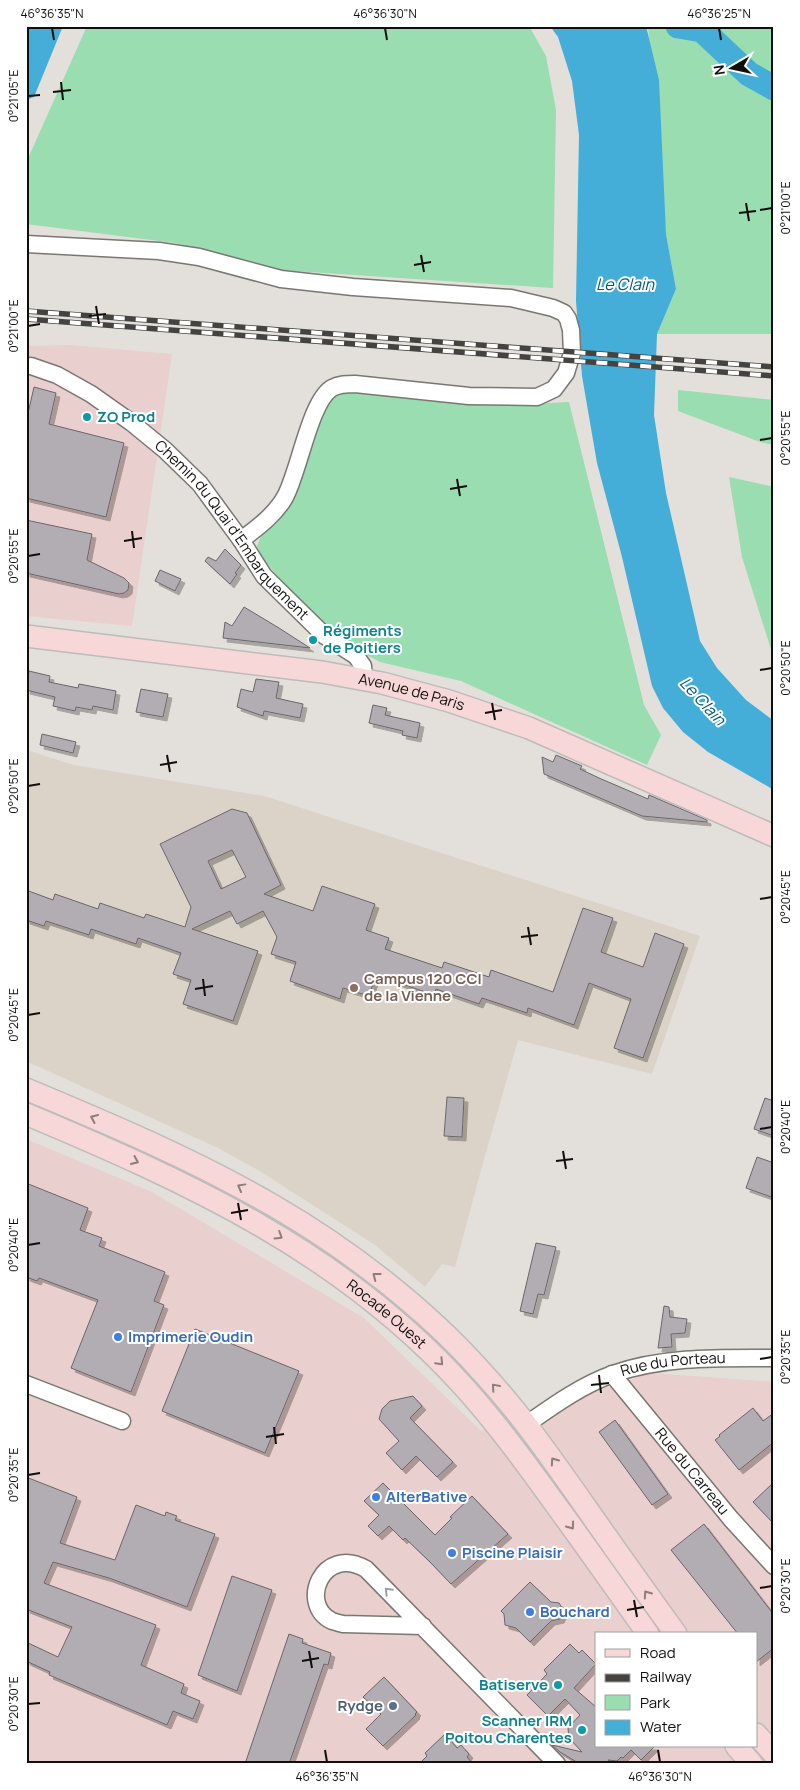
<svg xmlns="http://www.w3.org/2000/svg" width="800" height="1790" viewBox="0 0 800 1790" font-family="Manrope,sans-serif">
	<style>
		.built { fill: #dbd3c7 }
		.industrial { fill: #e9cfcd; fill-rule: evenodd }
		.green { fill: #99ddb0 }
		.water { fill: #45aed8 }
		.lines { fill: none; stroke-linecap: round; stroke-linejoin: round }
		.river { stroke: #45aed8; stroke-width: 25 }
		.building { fill: #b1adb2; stroke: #6a666b; fill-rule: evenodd; filter: url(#shadow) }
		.minor-casing { stroke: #7a7772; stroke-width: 19 }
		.major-casing { stroke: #bcbcbb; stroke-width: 24 }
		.minor { stroke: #fff; stroke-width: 16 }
		.major { stroke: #f7d7d7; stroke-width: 21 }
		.rail-casing { stroke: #454340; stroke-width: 5.5 }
		.rail { stroke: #fff; stroke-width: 4; stroke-dasharray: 11; stroke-linecap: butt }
		.oneway { stroke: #8f7d7c }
		.oneway2 { stroke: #9f9f9e }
		.ticks { fill: none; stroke: #100f0d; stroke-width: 2 }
		.culture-dot { fill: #0f9aa8; stroke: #fff; stroke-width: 2 }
		.education-dot { fill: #8d6e63; stroke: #fff; stroke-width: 2 }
		.shop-dot { fill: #3f7fe0; stroke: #fff; stroke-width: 2 }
		.service-dot { fill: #5c6f8a; stroke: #fff; stroke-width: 2 }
		.labels { text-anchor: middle; stroke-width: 4; stroke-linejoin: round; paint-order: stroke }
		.culture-label { font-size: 15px; font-weight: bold; fill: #0d838f; stroke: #fff; text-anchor: start }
		.street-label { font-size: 15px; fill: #100f0d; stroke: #fff }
		.education-label { font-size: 15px; font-weight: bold; fill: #785e54; stroke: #fff; text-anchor: start }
		.shop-label { font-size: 15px; font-weight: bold; fill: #366cbe; stroke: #fff; text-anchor: start }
		.service-label { font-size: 15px; font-weight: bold; fill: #4e5e75; stroke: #fff; text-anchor: end }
		.water-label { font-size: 16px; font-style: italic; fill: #005976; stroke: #fff }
		.neatline { fill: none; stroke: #100f0d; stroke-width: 2 }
		.ticks-label { font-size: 12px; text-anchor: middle; fill: #100f0d }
	</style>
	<defs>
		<filter id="shadow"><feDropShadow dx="4" dy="4" stdDeviation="0" flood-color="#0004"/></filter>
	</defs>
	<rect width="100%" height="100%" fill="#e3dfda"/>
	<path class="built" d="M26,750L74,765L264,796L700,936L652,1074L518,1040L481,1170L455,1267L442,1264L425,1287L375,1245L258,1170L218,1148L26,1061Z"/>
	<path class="industrial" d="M70,345L172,354L132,626L26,616V346Z
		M26,1139L152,1192L364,1318L481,1431L651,1373L774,1382V1764H26ZM596,1634H756V1746H596Z"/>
	<path class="green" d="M87,26H529L546,56L556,110L553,288L278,270L175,243L26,224V163Z
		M648,26H774V334H657L676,289L666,234Z
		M350,389L517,405L569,402L644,705L661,735L647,765L461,681L380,662L345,643L290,591L259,554L257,546L263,531L325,404L335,394Z
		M678,390L774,400V445L760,442L678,411Z
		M729,477L774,487V659L742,557Z"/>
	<path class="water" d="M26,26H63L34,97L26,100Z
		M550,26H648L647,30L659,80L666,234L676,289L657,334L654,415L666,493L700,641L717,668L746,700L774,721V790L708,752L683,732L663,708L652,686L622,557L597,463L582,376L576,301L579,135L572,81L558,37Z"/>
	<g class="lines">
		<path class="river" d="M678,26L702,30L749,74L774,88"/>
	</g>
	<path class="building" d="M34,387L56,393L49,424L124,443L106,517L26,498V422Z
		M26,520L92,534L87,560L124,578L129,583L128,590L124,593L119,594L26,573Z
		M225,549L241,565L235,573L237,574L230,584L205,561L208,557L216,561Z
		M160,570L181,579L175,591L155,581Z
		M244,607L279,628L310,648L223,638L225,622L232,626Z
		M29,671L50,676L49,682L78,688L79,684L116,691L113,710L93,706L92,710L76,707L75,711L53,706L55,697L26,690Z
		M256,679L279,682L276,698L303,704L300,718L264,711L263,716L237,707L241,689L253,692Z
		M141,689L168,694L163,717L136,712Z
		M373,705L387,708L385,715L420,723L417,738L402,735L403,731L369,723Z
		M42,734L76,742L73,753L40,745Z
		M556,755L582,766L580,769L599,778L648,799L649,795L707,820V822L642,816L544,774L542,757L553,762Z
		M232,809L247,813L281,885L264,894L313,911L322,886L375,904L366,930L389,938L385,949L442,968L444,962L489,977L491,970L553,992L583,908L613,918L601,952L643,967L655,933L684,944L643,1058L614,1048L631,999L589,983L574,1025L528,1008L527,1013L482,998L479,1004L436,989L434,995L376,975L369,996L343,988L340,999L290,981L296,962L271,954L277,937L263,911L237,924L230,911L192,929L258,951L233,1021L183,1004L191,980L173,974L181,953L138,938L136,944L91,929L89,935L46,921L44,926L26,920V890L53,900L55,894L98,909L100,903L144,918L146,914L185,927L191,907L160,844ZM232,850L246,877L221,889L208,861Z
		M447,1097L464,1098L462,1137L444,1136Z
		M765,1098L774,1101V1136L754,1129Z
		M757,1157L774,1163V1198L746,1188Z
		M26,1183L88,1208L80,1230L102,1238L99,1246L165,1272L154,1301L164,1305L131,1392L71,1368L98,1300L39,1278L37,1281L26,1277Z
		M536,1243L556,1247L544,1295L538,1294L533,1314L520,1311Z
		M664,1306L669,1307L670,1317L687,1319L685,1333L671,1334L672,1347L658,1348Z
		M195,1329L299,1371L265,1453L162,1411Z
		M413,1396L422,1406L410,1418L453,1462L437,1477L416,1456L402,1470L386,1453L399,1441L379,1419L382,1409L390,1401Z
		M753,1408L763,1421L774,1413V1442L739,1470L715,1440L720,1436L719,1435Z
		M615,1420L668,1494L652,1505L599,1432Z
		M26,1477L77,1497L60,1543L115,1560L136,1505L165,1516L166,1512L177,1516L175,1520L215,1534L187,1607L109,1578L53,1562L44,1583L156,1625L141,1665L184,1684L181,1693L200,1701L193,1719L173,1711L167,1725L49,1675L50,1672L26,1661V1642L58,1657L72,1627L26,1609Z
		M774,1482V1524L753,1502Z
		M383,1483L435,1535L452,1518L450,1517L472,1496L508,1534L451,1584L430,1562L405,1538L403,1540L389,1526L378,1536L368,1526L379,1515L364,1501Z
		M704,1524L774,1615V1648L756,1662V1634H738L671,1550Z
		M232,1576L272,1590L237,1691L198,1675Z
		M530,1582L551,1602L559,1603L564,1611L560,1619L551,1621L530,1642L516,1628L505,1625L504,1614L501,1611Z
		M289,1634L303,1639L302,1643L331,1653L328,1665L324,1664L289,1764H245Z
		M570,1644L579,1653L582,1650L596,1664L574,1688L596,1707V1746H655L641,1760L631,1750L623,1758L621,1757L617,1761L608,1760L610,1761V1764H580L560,1752L552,1745L582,1752L569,1738L568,1728L580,1715L565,1699L548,1716L527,1695L547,1674L544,1670Z
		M384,1677L417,1712L415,1714L416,1715L383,1746L366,1729L381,1714L363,1697Z
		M445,1734L457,1748L461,1745L469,1754L467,1757L473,1764H419L427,1756L425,1753Z"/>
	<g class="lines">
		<g class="minor-casing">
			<g id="minor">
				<path d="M26,244L159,251L199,257L281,279L353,287L511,298L553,308L564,313L568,319L571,330L572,353L566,373L554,389L537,397L469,396L355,384C347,384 339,384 332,388C310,401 299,472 285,497C275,515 257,528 241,540"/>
				<path id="s1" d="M31,366L57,375L91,394L132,423L165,450L200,484L241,540L264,576L325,636L356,656L363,666L364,679"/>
				<path id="s2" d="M612,1374L731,1519L774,1566"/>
				<path d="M26,1384L122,1421"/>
				<path id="s3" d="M527,1424C554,1405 582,1385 613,1374C664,1356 721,1358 774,1358"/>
				<path d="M423,1626L343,1624C339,1623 335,1622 332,1621C298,1605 322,1544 366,1569L557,1764"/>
			</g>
		</g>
		<g class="major-casing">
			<g id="major">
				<path id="s4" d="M26,636L322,672L382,683L449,701L529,728L774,836"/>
				<path d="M26,1089C110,1124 195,1160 274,1206C347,1248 425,1308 481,1371C520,1413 552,1459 585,1506C615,1549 645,1591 676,1634"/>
				<path id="s5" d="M26,1114C190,1183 342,1252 464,1387C499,1426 530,1469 561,1512C590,1552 619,1593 648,1634"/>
				<path d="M756,1734L774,1754"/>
				<path d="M736,1746L752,1764"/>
			</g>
		</g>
		<use href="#minor" class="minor"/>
		<use href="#major" class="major"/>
		<g class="rail-casing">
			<path id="rail" d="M26,311L774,367
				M26,319L774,376"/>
		</g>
		<use href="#rail" class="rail"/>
	</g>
	<defs><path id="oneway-chevron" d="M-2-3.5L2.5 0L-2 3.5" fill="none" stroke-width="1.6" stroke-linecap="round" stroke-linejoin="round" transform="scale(1.25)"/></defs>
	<g class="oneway">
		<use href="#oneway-chevron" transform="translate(94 1118) rotate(-156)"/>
		<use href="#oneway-chevron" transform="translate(135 1161) rotate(24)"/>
		<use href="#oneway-chevron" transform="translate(241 1187) rotate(-151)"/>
		<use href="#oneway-chevron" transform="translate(279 1236) rotate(32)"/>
		<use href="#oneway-chevron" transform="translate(376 1276) rotate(-142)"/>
		<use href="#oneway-chevron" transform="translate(440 1362) rotate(46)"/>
		<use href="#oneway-chevron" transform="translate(495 1387) rotate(-131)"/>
		<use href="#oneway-chevron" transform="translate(554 1461) rotate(-125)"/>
		<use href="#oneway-chevron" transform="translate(571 1526) rotate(54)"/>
		<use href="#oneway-chevron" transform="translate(647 1594) rotate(-125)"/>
	</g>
	<use class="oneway2" href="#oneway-chevron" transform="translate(388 1591) rotate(-135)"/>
	<path class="ticks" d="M52,28L54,40M385,28L387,40M719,28L721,40M61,82L63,100M53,92L71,90M28,96L40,95M746,203L749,221M760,210L772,208M739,213L756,211M421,255L424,272M414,265L431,262M96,306L99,324M89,316L106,314M28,326L40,324M760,440L772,438M457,479L460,496M450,489L467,486M132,531L134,548M124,541L142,538M28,556L40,554M760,670L772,668M492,703L495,720M485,713L502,710M167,755L170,772M160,765L177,762M28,786L40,784M760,899L772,897M528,927L531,945M521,937L538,935M203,979L205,996M195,989L213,986M28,1015L40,1013M760,1129L772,1127M563,1151L566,1169M556,1161L573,1159M238,1203L241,1220M231,1213L248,1210M28,1245L40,1243M760,1359L772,1357M599,1375L601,1393M591,1385L609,1383M274,1427L276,1444M266,1437L284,1434M28,1475L40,1473M760,1588L772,1586M634,1600L637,1617M627,1610L644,1607M309,1651L312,1668M302,1661L319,1658M28,1704L40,1703M325,1750L327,1762M658,1750L660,1762"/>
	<g class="culture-dot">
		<circle cx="87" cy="417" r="5"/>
		<circle cx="313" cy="640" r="5"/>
		<circle cx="558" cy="1685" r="5"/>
		<circle cx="582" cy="1730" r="5"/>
	</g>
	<circle class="education-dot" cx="354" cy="988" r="5"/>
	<g class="shop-dot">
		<circle cx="118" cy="1337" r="5"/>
		<circle cx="376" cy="1497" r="5"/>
		<circle cx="452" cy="1553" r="5"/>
		<circle cx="530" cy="1612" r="5"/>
	</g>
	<circle class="service-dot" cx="393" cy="1706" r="5"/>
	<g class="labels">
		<g class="culture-label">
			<text x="97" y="422">ZO Prod</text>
			<text x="323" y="636">Régiments<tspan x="323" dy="17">de Poitiers</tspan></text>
			<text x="548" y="1690" text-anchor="end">Batiserve</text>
			<text x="572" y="1726" text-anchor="end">Scanner IRM<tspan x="572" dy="17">Poitou Charentes</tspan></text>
		</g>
		<g class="street-label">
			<text dy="5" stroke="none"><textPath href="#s1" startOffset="264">Chemin du Quai d’Embarquement</textPath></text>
			<text dy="5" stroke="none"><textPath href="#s4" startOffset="390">Avenue de Paris</textPath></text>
			<text dy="5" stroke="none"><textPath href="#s5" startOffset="414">Rocade Ouest</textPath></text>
			<text dy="5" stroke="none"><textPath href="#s3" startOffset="161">Rue du Porteau</textPath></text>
			<text dy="5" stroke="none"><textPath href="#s2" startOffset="126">Rue du Carreau</textPath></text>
		</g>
		<g class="education-label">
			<text x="364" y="984">Campus 120 CCI<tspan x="364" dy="17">de la Vienne</tspan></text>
		</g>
		<g class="shop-label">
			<text x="128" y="1342">Imprimerie Oudin</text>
			<text x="386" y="1502">AlterBative</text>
			<text x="462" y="1558">Piscine Plaisir</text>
			<text x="540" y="1617">Bouchard</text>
		</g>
		<g class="service-label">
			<text x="383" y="1711">Rydge</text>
		</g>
		<g class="water-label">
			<text x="625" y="290">Le Clain</text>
			<text transform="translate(703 701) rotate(47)" y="6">Le Clain</text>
		</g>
	</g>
	<rect width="800" height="1790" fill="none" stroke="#ffffff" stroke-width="55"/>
	<rect x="595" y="1632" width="162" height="115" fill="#ffffff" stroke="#9f9f9e"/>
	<rect x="605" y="1649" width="25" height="8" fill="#f7d7d7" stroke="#9f9f9e"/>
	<text x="640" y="1658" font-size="15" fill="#100f0d">Road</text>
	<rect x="605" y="1674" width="25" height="8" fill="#454340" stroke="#9f9f9e"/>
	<text x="640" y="1682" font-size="15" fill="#100f0d">Railway</text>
	<rect x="605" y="1695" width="25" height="15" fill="#99ddb0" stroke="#9f9f9e"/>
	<text x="640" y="1708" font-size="15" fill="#100f0d">Park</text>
	<rect x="605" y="1720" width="25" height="15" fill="#45aed8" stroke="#9f9f9e"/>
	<text x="640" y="1732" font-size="15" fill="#100f0d">Water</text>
	<g transform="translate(732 68) rotate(261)" stroke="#ffffff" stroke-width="4" paint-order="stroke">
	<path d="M0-4L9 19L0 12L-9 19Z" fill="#100f0d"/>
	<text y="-8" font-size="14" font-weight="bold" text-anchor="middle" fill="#100f0d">N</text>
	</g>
	<rect x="28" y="28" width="744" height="1734" class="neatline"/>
	<g class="ticks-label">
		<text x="52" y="18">46°36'35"N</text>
		<text x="385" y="18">46°36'30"N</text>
		<text x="719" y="18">46°36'25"N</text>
		<text transform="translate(14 96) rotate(-90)" y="4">0°21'05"E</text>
		<text transform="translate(786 208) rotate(-90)" y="4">0°21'00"E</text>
		<text transform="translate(14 326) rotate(-90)" y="4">0°21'00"E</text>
		<text transform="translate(786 438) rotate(-90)" y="4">0°20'55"E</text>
		<text transform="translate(14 556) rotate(-90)" y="4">0°20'55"E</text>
		<text transform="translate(786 668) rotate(-90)" y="4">0°20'50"E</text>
		<text transform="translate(14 786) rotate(-90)" y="4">0°20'50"E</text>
		<text transform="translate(786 897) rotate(-90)" y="4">0°20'45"E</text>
		<text transform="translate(14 1015) rotate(-90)" y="4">0°20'45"E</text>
		<text transform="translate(786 1127) rotate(-90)" y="4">0°20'40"E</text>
		<text transform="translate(14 1245) rotate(-90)" y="4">0°20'40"E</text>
		<text transform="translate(786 1357) rotate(-90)" y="4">0°20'35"E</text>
		<text transform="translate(14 1475) rotate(-90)" y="4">0°20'35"E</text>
		<text transform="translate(786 1586) rotate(-90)" y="4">0°20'30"E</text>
		<text transform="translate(14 1704) rotate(-90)" y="4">0°20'30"E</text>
		<text x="327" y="1781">46°36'35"N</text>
		<text x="660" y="1781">46°36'30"N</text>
	</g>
</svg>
